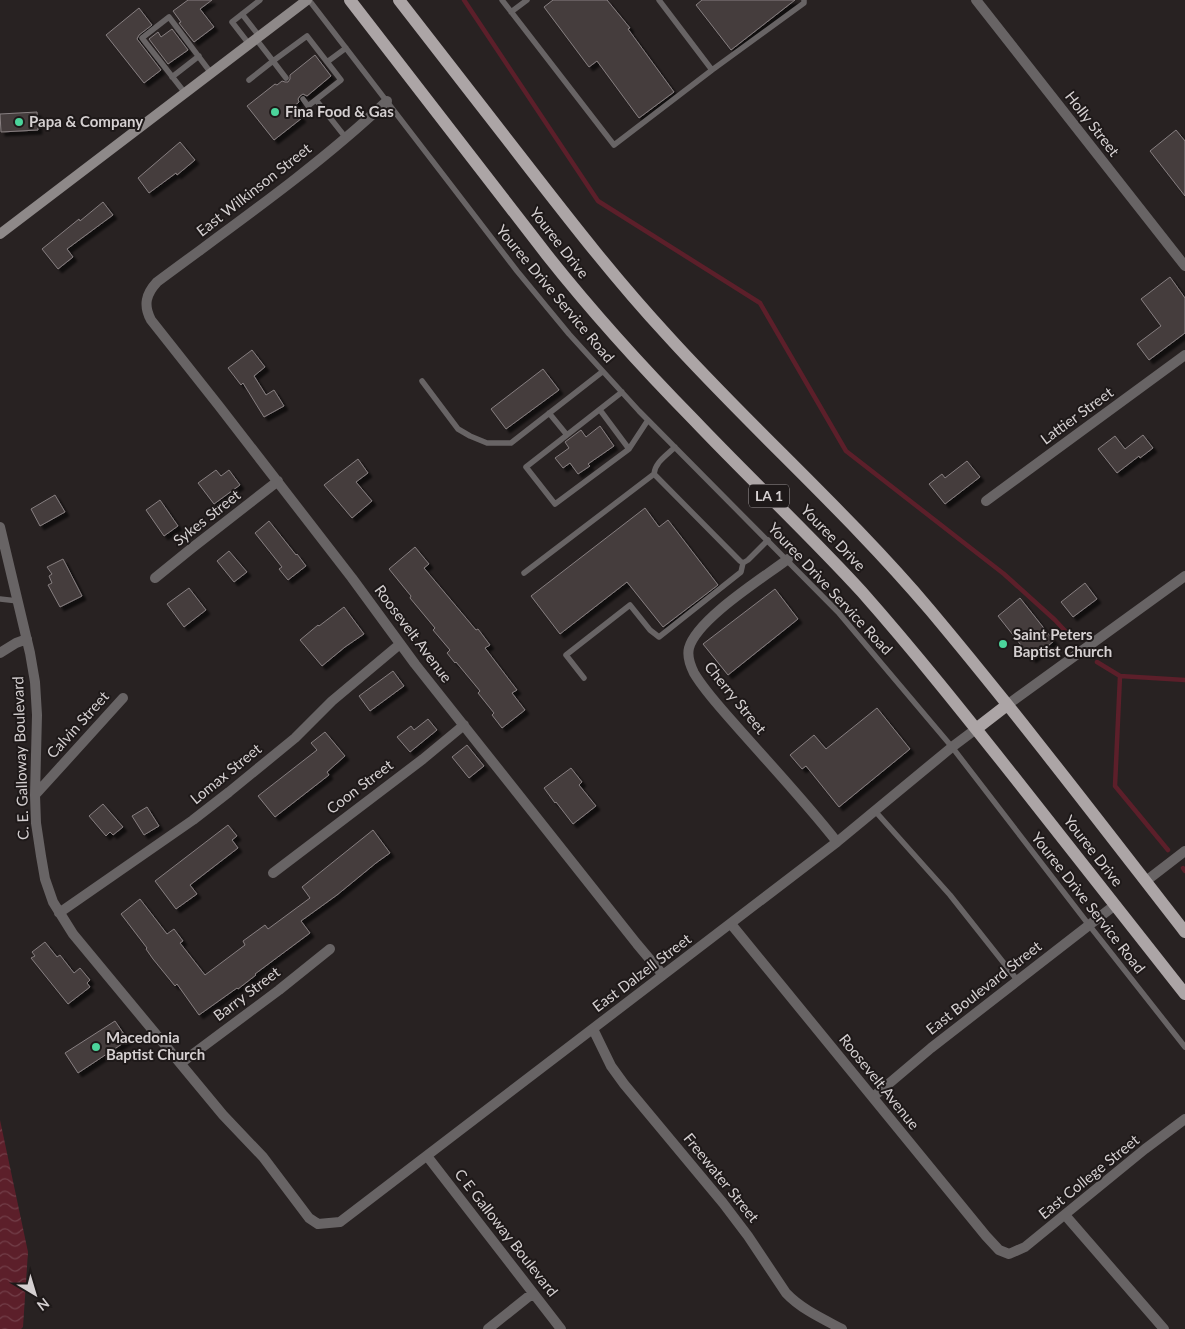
<svg xmlns="http://www.w3.org/2000/svg" width="1185" height="1329" viewBox="0 0 1185 1329" font-family="Lato,sans-serif">
	<style>
		.water { fill: url(#water-waves) }
		.lines { fill: none; stroke-linecap: round; stroke-linejoin: round }
		.stream { stroke: #5c1f2a; stroke-width: 4.5 }
		.building { fill: #443d3e; stroke: #877f80; filter: url(#shadow) }
		.lane { stroke: #686465; stroke-width: 5.5 }
		.street { stroke: #686465; stroke-width: 10 }
		.secondary { stroke: #8e8989; stroke-width: 10 }
		.primary { stroke: #aca5a6; stroke-width: 12 }
		.poi-dot { fill: #4bd49b; stroke: #1e1919; stroke-width: 2 }
		.labels { text-anchor: middle; stroke-width: 4; stroke-linejoin: round; paint-order: stroke }
		.shield { fill: #1e1919; stroke: #9e999a; stroke-width: 1 }
		.shield-label { font-size: 14px; font-weight: bold; fill: #d5d0d1 }
		.poi-label { font-size: 15px; font-weight: bold; fill: #d5d0d1; stroke: #1e1919; text-anchor: start }
		.street-label { font-size: 15px; fill: #d5d0d1; stroke: #1e1919 }
	</style>
	<defs>
		<pattern id="water-waves" width="16" height="10" patternUnits="userSpaceOnUse" patternTransform="scale(1.25)"><rect width="16" height="10" fill="#5c1f2a"/><path d="M0 5q4-4 8 0t8 0" fill="none" stroke="#723e48"/></pattern>
		<filter id="shadow"><feDropShadow dx="4" dy="4" stdDeviation="1" flood-color="#0009"/></filter>
	</defs>
	<rect width="100%" height="100%" fill="#282222"/>
	<path class="water" d="M0,1120L28,1252L23,1327L21,1329H0Z"/>
	<g class="lines">
		<path class="stream" d="M464,0L598,201L760,303L846,451L1004,574L1055,620L1069,635
			M1097,662L1120,676L1185,680
			M1120,676L1115,786L1168,850
			M1183,868L1185,871"/>
	</g>
	<path class="building" d="M188,0H212L200,9L214,27L194,42L179,23L181,22L173,11Z
		M553,0H607L630,28L628,29L674,92L639,118L597,61L589,67L544,7Z
		M702,0H795L731,50L696,5Z
		M139,8L152,25L139,35L137,39L161,70L144,83L106,35Z
		M172,29L188,50L168,64L149,39L158,32L161,37Z
		M315,55L331,76L307,96L303,94L300,96L298,99L299,102L293,107L302,118L274,140L247,106L275,84L277,85L282,81L285,82H288L290,79V75Z
		M37,112L38,130L1,132L0,114Z
		M1176,130L1185,141V196L1150,151Z
		M180,142L195,160L177,175L176,173L149,193L138,178Z
		M103,202L113,215L67,249L73,257L58,269L42,249L63,232L79,219L80,221Z
		M1170,277L1185,298V333L1149,360L1137,344L1161,326L1141,299Z
		M252,350L265,367L254,376L266,395L274,390L284,406L264,417L243,383L241,385L228,368Z
		M543,369L559,390L506,429L491,409Z
		M600,426L614,446L588,464L590,466L578,474L570,463L563,468L555,458L569,448L565,442L581,430L586,437Z
		M1143,435L1153,448L1140,458L1139,456L1117,473L1098,449L1115,436L1125,449Z
		M358,459L368,473L356,482L372,501L352,518L324,485Z
		M967,461L980,477L945,504L929,484L942,474L945,478Z
		M216,470L221,476L229,470L240,485L214,504L198,483Z
		M55,495L65,512L40,526L31,509Z
		M160,500L178,526L164,536L146,510Z
		M645,508L659,527L668,520L718,585L663,627L627,582L560,634L531,596Z
		M269,521L296,555L297,554L306,566L288,580L279,569L282,567L255,533Z
		M415,547L429,564L424,568L476,630L478,629L490,645L485,648L517,690L512,693L525,710L502,728L492,715L494,713L478,693L480,691L456,662L455,663L447,653L450,650L433,630L435,628L410,598L411,596L389,569Z
		M229,551L247,572L234,582L217,561Z
		M63,559L82,596L60,607L48,585L52,583L49,576L52,574L47,567Z
		M1085,583L1097,599L1073,617L1061,602Z
		M189,588L206,610L184,627L167,604Z
		M775,589L798,619L728,675L703,644Z
		M1020,598L1054,641L1032,659L998,616Z
		M344,607L364,634L345,647L322,666L300,640L318,625L319,626Z
		M393,671L404,686L370,711L359,696Z
		M877,708L910,749L839,807L806,766L802,769L790,755L814,735L826,749Z
		M428,719L437,730L410,752L397,737L411,726L414,730Z
		M325,732L345,756L327,772L329,775L275,817L258,796L317,750L311,743Z
		M467,745L484,766L469,778L452,757Z
		M571,768L582,782L579,785L596,806L573,824L556,802L555,803L544,788Z
		M103,804L123,827L113,835L110,832L106,836L89,816Z
		M147,807L159,826L144,835L132,816Z
		M228,825L237,836L232,840L238,848L190,885L197,894L176,909L155,881Z
		M373,830L390,853L376,863L337,895L301,921L310,933L255,974L256,975L238,989L237,988L199,1015L177,984L175,986L153,959L146,949L147,948L121,914L140,899L167,934L174,929L183,941L180,943L205,975L245,945L243,941L265,925L268,929L310,898L302,887Z
		M45,942L57,957L60,955L74,973L80,968L90,980L87,983L90,987L68,1004L31,958L35,956L32,952Z
		M115,1021L128,1040L78,1073L65,1053Z"/>
	<g class="lines">
		<path class="lane" d="M309,0L517,271L569,334L639,411L838,612L952,747L1089,925L1185,1047
			M502,0L614,145L712,70L804,3V0
			M659,0L712,70
			M511,12L527,0
			M242,14L259,36
			M256,39L273,61L307,36L341,80L308,106L303,99
			M249,44L232,22L260,0
			M327,62L346,48
			M172,77L199,56
			M249,80L273,61L286,78
			M185,93L142,38L169,17L211,73
			M316,100L346,138
			M422,381L458,429L470,436L487,443H511L602,372
			M622,392L526,467L555,504L629,449L648,420
			M600,410L629,449
			M549,413L567,435
			M675,447C667,455 655,462 654,474L740,561L743,563L748,560L768,540
			M524,573L654,474
			M0,599L18,601
			M584,678L566,655L630,605L650,630L659,637L741,572L743,563
			M875,811L950,895L1018,981"/>
		<path class="street" d="M976,0L1185,266
			M387,101C316,168 235,224 157,282C146,294 143,305 151,320L219,406L352,578L415,664L637,944L663,975
			M986,501L1185,355
			M0,527L30,653L35,682L37,715L35,795L36,823L41,856L45,879L53,902L73,934L223,1115L263,1157L309,1218L318,1224L340,1222L837,842L952,747L976,729
			M788,559C763,578 697,619 689,648C687,656 690,665 694,673C704,690 719,706 732,721C767,761 804,800 837,842
			M155,578L192,548L278,481
			M0,653L16,643L27,639
			M1007,705L1185,576
			M35,795L123,698
			M273,873L423,759L464,725
			M1146,881L1185,851
			M59,913L193,820L229,792L295,738L332,701L400,644
			M731,924L986,1236L999,1250L1009,1254L1025,1247L1145,1149L1185,1119
			M593,1029L611,1066L624,1084L723,1203L748,1236L786,1293C801,1309 823,1319 842,1329
			M181,1063L279,990L330,949
			M873,1097L931,1048L1115,905
			M427,1156L561,1329
			M1065,1215L1164,1329
			M488,1329L533,1293"/>
		<path class="secondary" d="M0,234L307,0"/>
		<path class="primary" d="M350,0L547,255C593,313 642,367 694,420C749,478 808,533 862,592C915,652 965,715 1015,778C1071,850 1128,922 1185,994
			M399,0C442,55 484,110 527,165C572,223 617,281 667,335C752,429 848,513 930,610C1018,715 1101,824 1185,932
			M976,729L1007,705"/>
	</g>
	<g class="poi-dot">
		<circle cx="275" cy="112" r="5"/>
		<circle cx="19" cy="122" r="5"/>
		<circle cx="1003" cy="644" r="5"/>
		<circle cx="96" cy="1047" r="5"/>
	</g>
	<g class="labels">
		<rect class="shield" x="749" y="484.5" width="40" height="23" rx="4"/>
		<g class="shield-label">
			<text x="769" y="501">LA 1</text>
		</g>
		<g class="poi-label">
			<text x="285" y="117">Fina Food &amp; Gas</text>
			<text x="29" y="127">Papa &amp; Company</text>
			<text x="1013" y="640">Saint Peters<tspan x="1013" dy="17">Baptist Church</tspan></text>
			<text x="106" y="1043">Macedonia<tspan x="106" dy="17">Baptist Church</tspan></text>
		</g>
		<g class="street-label">
			<text transform="translate(1092 124) rotate(52)" y="5">Holly Street</text>
			<text transform="translate(254 190) rotate(-38)" y="5">East Wilkinson Street</text>
			<text transform="translate(559 243) rotate(52)" y="5">Youree Drive</text>
			<text transform="translate(555 294) rotate(50)" y="5">Youree Drive Service Road</text>
			<text transform="translate(1077 416) rotate(-36)" y="5">Lattier Street</text>
			<text transform="translate(207 518) rotate(-38)" y="5">Sykes Street</text>
			<text transform="translate(833 538) rotate(46)" y="5">Youree Drive</text>
			<text transform="translate(830 589) rotate(47)" y="5">Youree Drive Service Road</text>
			<text transform="translate(413 634) rotate(53)" y="5">Roosevelt Avenue</text>
			<text transform="translate(735 698) rotate(51)" y="5">Cherry Street</text>
			<text transform="translate(78 725) rotate(-48)" y="5">Calvin Street</text>
			<text transform="translate(21 758) rotate(-92)" y="5">C. E. Galloway Boulevard</text>
			<text transform="translate(226 774) rotate(-39)" y="5">Lomax Street</text>
			<text transform="translate(360 787) rotate(-37)" y="5">Coon Street</text>
			<text transform="translate(1093 851) rotate(52)" y="5">Youree Drive</text>
			<text transform="translate(1088 903) rotate(52)" y="5">Youree Drive Service Road</text>
			<text transform="translate(642 973) rotate(-37)" y="5">East Dalzell Street</text>
			<text transform="translate(984 988) rotate(-38)" y="5">East Boulevard Street</text>
			<text transform="translate(247 994) rotate(-37)" y="5">Barry Street</text>
			<text transform="translate(879 1082) rotate(51)" y="5">Roosevelt Avenue</text>
			<text transform="translate(1089 1177) rotate(-39)" y="5">East College Street</text>
			<text transform="translate(721 1178) rotate(51)" y="5">Freewater Street</text>
			<text transform="translate(506 1233) rotate(52)" y="5">C E Galloway Boulevard</text>
		</g>
	</g>
	<g transform="translate(35 1294) rotate(142)" stroke="#1e1919" stroke-width="4" paint-order="stroke">
	<path d="M0-4L9 19L0 12L-9 19Z" fill="#d5d0d1"/>
	<text y="-8" font-size="14" font-weight="bold" text-anchor="middle" fill="#d5d0d1">N</text>
	</g>
</svg>
